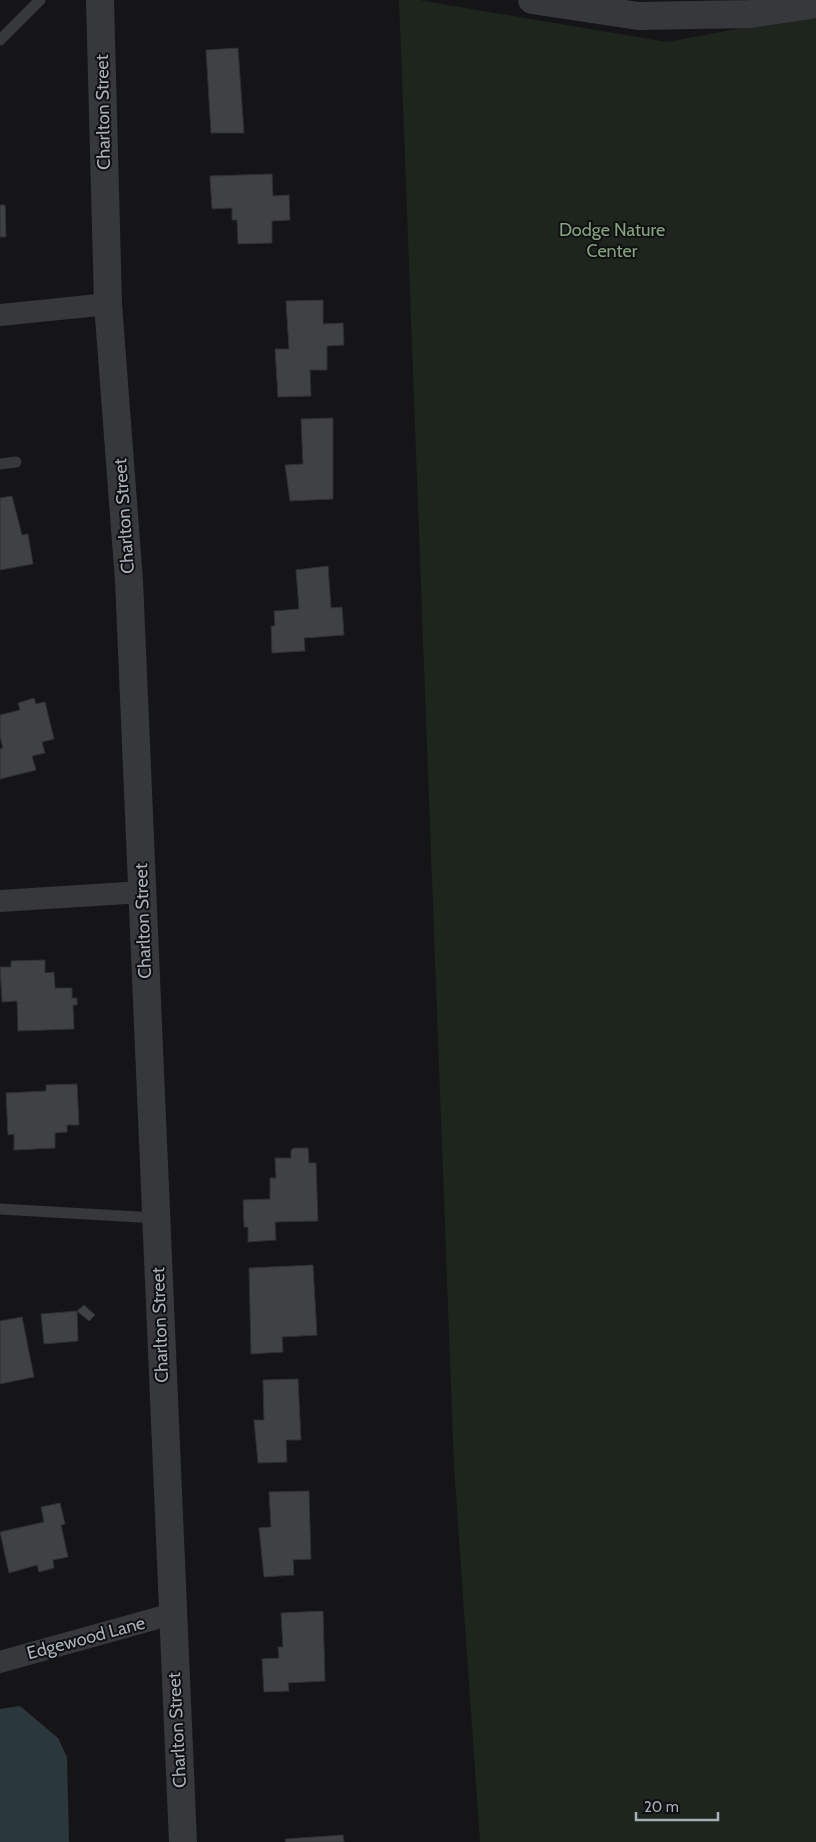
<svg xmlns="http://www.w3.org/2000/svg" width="816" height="1842" viewBox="0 0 816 1842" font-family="Cabin,sans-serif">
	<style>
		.green { fill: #1d251d }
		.water { fill: #2a383c }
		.building { fill: #3f4144; stroke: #2f3033 }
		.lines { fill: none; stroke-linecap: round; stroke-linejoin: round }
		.service { stroke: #36383c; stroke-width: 11 }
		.minor { stroke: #36383c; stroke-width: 22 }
		.tertiary { stroke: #36383c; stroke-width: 28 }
		.labels { text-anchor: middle; stroke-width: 4; stroke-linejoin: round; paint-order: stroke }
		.street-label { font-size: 18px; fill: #a6b0b8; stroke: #101012 }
		.park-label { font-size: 18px; fill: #83a57b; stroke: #101012 }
	</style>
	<rect width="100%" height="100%" fill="#151517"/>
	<path class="green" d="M399,0H419L667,42L816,14V1842H480L454,1467Z"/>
	<path class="water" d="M20,1706L58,1738L67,1757L69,1842H0V1709Z"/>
	<path class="building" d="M238,48L244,133H211L206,50Z
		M272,174L273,196L289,195L290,220L272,221V243L238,244L237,220H232V208L212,209L210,176Z
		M0,205H5L6,237H0Z
		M323,300V324L343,323L344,345L327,346V370H310L311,396L278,397L275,349H289L286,301Z
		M333,418V499L290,501L285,465L303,464L301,419Z
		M12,496L22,535L28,534L33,564L0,570V498Z
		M328,566L331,608L342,607L344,635L304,638L305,651L272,653L271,626H275L274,611L299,609L296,570Z
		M34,698L36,704L45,702L54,739L42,742L45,753L32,756L36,770L0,779V749L3,748L0,737V715L20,710L18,703Z
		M45,960V973L54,972L55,988H72V998H77V1005H73L74,1029L18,1031L17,1001L2,1002L0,967H11V961Z
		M77,1084L79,1125H67V1132L55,1133V1148L14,1150V1134L8,1135L6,1093L46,1091V1085Z
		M294,1148H308L309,1163H316L318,1221L275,1222L276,1240L248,1242V1227H244L243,1200L270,1199V1178H276L275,1158H291V1150Z
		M313,1265L317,1335L282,1337L283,1352L251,1354L249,1268Z
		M84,1305L95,1315L89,1321L77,1311Z
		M77,1311L78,1341L44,1344L41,1314Z
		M22,1317L34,1377L0,1384V1321Z
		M298,1379L301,1440H286L287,1462L258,1463L254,1420H264L263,1380Z
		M309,1491L311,1559L293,1560L294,1575L264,1577L259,1528L271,1527L269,1492Z
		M60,1503L65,1524L61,1525L68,1557L53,1560L54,1568L39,1572L37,1565L9,1573L0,1532L44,1522L41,1507Z
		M323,1611L325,1681L288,1683L289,1691L264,1692L262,1659L279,1658L278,1647H283L281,1613Z
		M343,1835L344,1842H286L285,1839Z"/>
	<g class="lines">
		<path class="service" d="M0,40L40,0
			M0,464L16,462
			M0,1209L156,1218"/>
		<path class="minor" d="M0,315L108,304
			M0,901L142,892
			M0,1662L172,1614"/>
		<path class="tertiary" d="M100,0L108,304L129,581L183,1842
			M532,0L638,16L750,14L816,4"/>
	</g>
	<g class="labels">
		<g class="street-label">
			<text transform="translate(103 112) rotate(-91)" y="6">Charlton Street</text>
			<text transform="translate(124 516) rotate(-94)" y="6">Charlton Street</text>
			<text transform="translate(143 921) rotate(-92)" y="6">Charlton Street</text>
			<text transform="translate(160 1325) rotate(-92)" y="6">Charlton Street</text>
			<text transform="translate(86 1638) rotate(-15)" y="6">Edgewood Lane</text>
			<text transform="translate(177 1730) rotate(-93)" y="6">Charlton Street</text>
		</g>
		<g class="park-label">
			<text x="612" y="236">Dodge Nature<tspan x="612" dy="21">Center</tspan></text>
		</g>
	</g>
	<path d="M636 1812v8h82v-8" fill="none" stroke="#a6b0b8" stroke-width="2.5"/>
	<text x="644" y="1812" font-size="15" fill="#a6b0b8" stroke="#101012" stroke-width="4" paint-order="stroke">20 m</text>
</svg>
